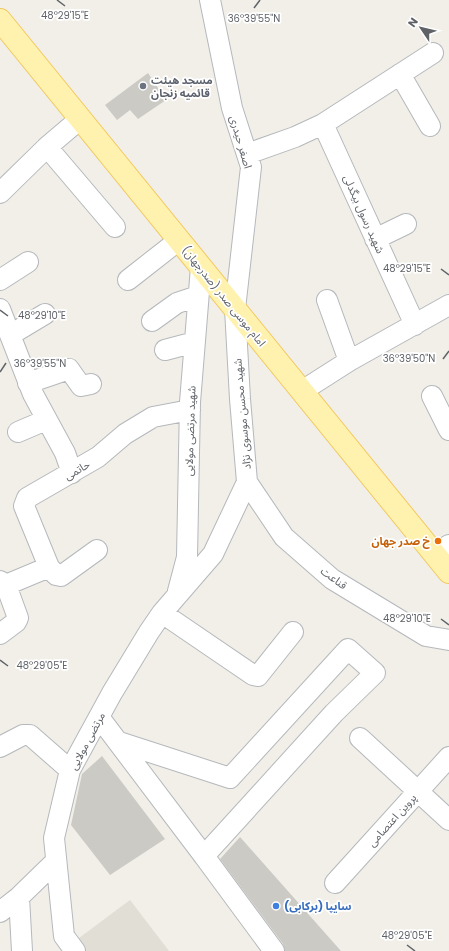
<svg xmlns="http://www.w3.org/2000/svg" width="449" height="951" viewBox="0 0 449 951" font-family="Poppins,'Noto Sans Arabic',sans-serif">
	<style>
		.education { fill: #e1ded6 }
		.building { fill: #cccac5 }
		.lines { fill: none; stroke-linecap: round; stroke-linejoin: round }
		.minor-casing { stroke: #b5b8bc; stroke-width: 22 }
		.major-casing { stroke: #f2c960; stroke-width: 24 }
		.minor { stroke: #fff; stroke-width: 20 }
		.major { stroke: #fff2af; stroke-width: 22 }
		.ticks { fill: none; stroke: #5f6368; stroke-width: 1.5 }
		.worship-dot { fill: #6b7280; stroke: #fff; stroke-width: 1.5 }
		.food-dot { fill: #e8710a; stroke: #fff; stroke-width: 1.5 }
		.shop-dot { fill: #3f7fe0; stroke: #fff; stroke-width: 1.5 }
		.labels { text-anchor: middle; stroke-width: 3.5; stroke-linejoin: round; paint-order: stroke }
		.worship-label { font-size: 11px; font-weight: bold; fill: #5b616d; stroke: #fff; text-anchor: start }
		.street-label { font-size: 11px; fill: #5f6368; stroke: #fff }
		.food-label { font-size: 11px; font-weight: bold; fill: #c56008; stroke: #fff; text-anchor: end }
		.shop-label { font-size: 11px; font-weight: bold; fill: #366cbe; stroke: #fff; text-anchor: start }
		.ticks-label { font-size: 10px; text-anchor: middle; fill: #5f6368; stroke: #fff; stroke-width: 3.5; stroke-linejoin: round; paint-order: stroke }
	</style>
	<rect width="100%" height="100%" fill="#f1efe8"/>
	<path class="education" d="M130,900L169,951H84L75,941Z"/>
	<path class="building" d="M148,73L166,100L138,119L130,110L117,120L105,105Z
		M102,756L165,839L110,875L71,825L82,774Z
		M240,837L341,951H285L283,944L220,859Z"/>
	<g class="lines">
		<g class="minor-casing">
			<path id="minor" d="M400,74L430,126
				M323,124L415,325
				M47,147L115,227
				M247,154L295,137L323,124L433,53
				M0,193L47,147L80,119
				M375,239L406,224
				M0,280L28,262
				M128,280L179,240
				M327,300L349,361
				M0,309L33,394L65,453L72,473
				M152,321L177,303L198,296
				M10,335L45,314
				M165,350L195,342
				M28,383L69,369L81,386L91,384
				M302,391L349,361L449,305
				M432,396L449,430
				M18,432L46,420
				M247,482L284,537L332,579L426,636L449,640
				M97,550L61,576L56,575L49,567L24,506L27,498L98,457L125,434L153,417L190,410
				M435,555L449,545
				M0,581L6,585L49,567
				M178,591L187,557L190,402L201,267
				M162,613L253,675L258,676L293,632
				M0,634L16,622L18,618L6,585
				M99,717L204,856
				M360,738L449,820
				M119,742L230,778L348,649L375,673L334,713L204,856L274,951
				M0,747L23,735H30L70,770
				M335,883L449,757
				M19,897L22,951
				M0,912L19,897L55,862
				M75,951L64,936L54,838L70,770L112,693L149,632L162,613L213,554L247,482L240,399L235,309L251,167L232,108L210,0"/>
		</g>
		<g class="major-casing">
			<path id="major" d="M0,20L449,572"/>
		</g>
		<use href="#minor" class="minor"/>
		<use href="#major" class="major"/>
	</g>
	<path class="ticks" d="M57,0L65,6M254,8L260,0M441,269L449,275M0,310L8,316M443,359L449,351M0,372L6,363M441,619L449,625M0,660L8,666M407,945L415,951"/>
	<circle class="worship-dot" cx="143" cy="86" r="4"/>
	<circle class="food-dot" cx="438" cy="541" r="4"/>
	<circle class="shop-dot" cx="276" cy="906" r="4"/>
	<g class="labels">
		<g class="worship-label">
			<text x="151" y="84">مسجد هیئت<tspan x="151" dy="13">قائمیه زنجان</tspan></text>
		</g>
		<g class="street-label">
			<text transform="translate(241 142) rotate(74)" y="4">اصغر حیدری</text>
			<text transform="translate(364 214) rotate(66)" y="4">شهید رسول بیگدلی</text>
			<text transform="translate(224 296) rotate(51)" y="4">(صدرجهان) امام موسی صدر</text>
			<text transform="translate(242 414) rotate(-95)" y="4">شهید محسن موسوی نژاد</text>
			<text transform="translate(190 431) rotate(-88)" y="4">شهید مرتضی مولایی</text>
			<text transform="translate(77 470) rotate(-30)" y="4">حاتمی</text>
			<text transform="translate(334 578) rotate(36)" y="4">قناعت</text>
			<text transform="translate(87 741) rotate(-62)" y="4">مرتضی مولایی</text>
			<text transform="translate(392 820) rotate(-48)" y="4">پروین اعتصامی</text>
		</g>
		<g class="food-label">
			<text x="430" y="545">خ صدر جهان</text>
		</g>
		<g class="shop-label">
			<text x="284" y="910">سایپا (برکابی)</text>
		</g>
	</g>
	<g class="ticks-label">
		<text x="65" y="19">48°29'15"E</text>
		<text x="254" y="22">36°39'55"N</text>
		<text x="407" y="272">48°29'15"E</text>
		<text x="42" y="319">48°29'10"E</text>
		<text x="409" y="362">36°39'50"N</text>
		<text x="40" y="367">36°39'55"N</text>
		<text x="407" y="622">48°29'10"E</text>
		<text x="42" y="669">48°29'05"E</text>
		<text x="407" y="939">48°29'05"E</text>
	</g>
	<g transform="translate(421 28) rotate(305)" stroke="#ffffff" stroke-width="3" paint-order="stroke">
	<path d="M0-3L7 15L0 10L-7 15Z" fill="#5f6368"/>
	<text y="-6" font-size="11" font-weight="bold" text-anchor="middle" fill="#5f6368">N</text>
	</g>
</svg>
